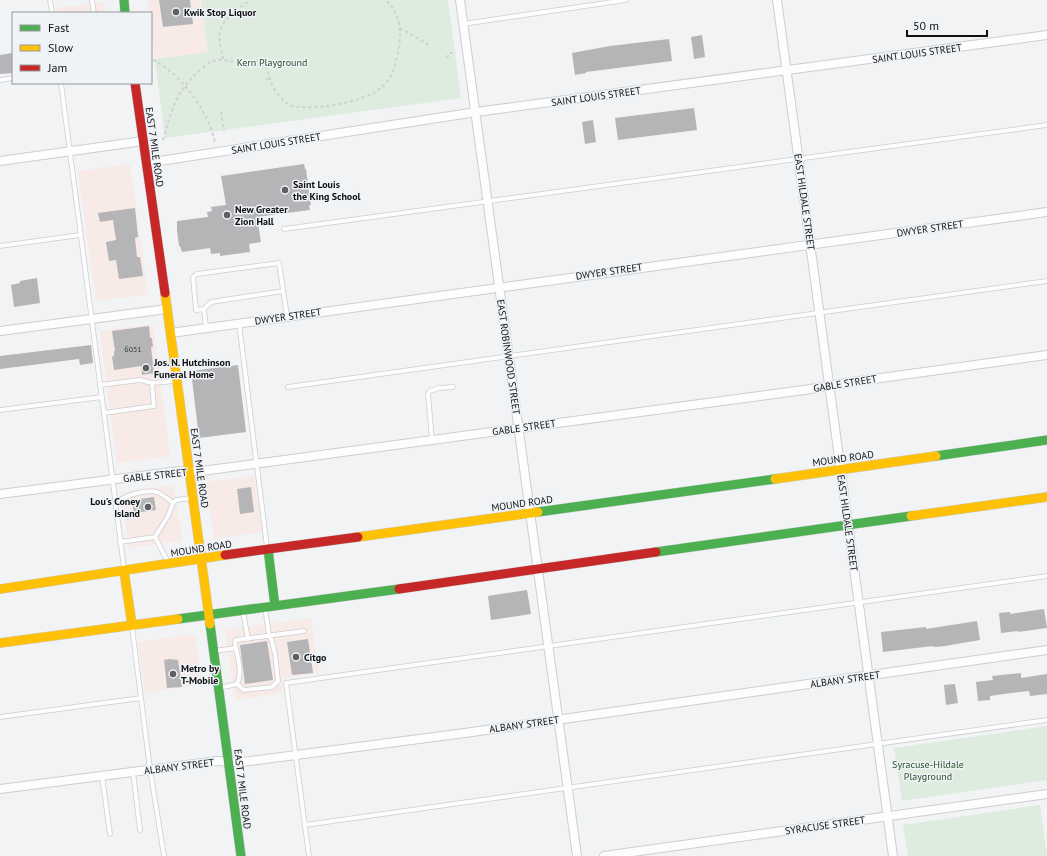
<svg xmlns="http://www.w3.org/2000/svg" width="1047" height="856" viewBox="0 0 1047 856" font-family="'PT Sans',sans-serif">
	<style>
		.commercial { fill: #f7eae7 }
		.green { fill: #ddecdf }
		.building { fill: #b5b5b7 }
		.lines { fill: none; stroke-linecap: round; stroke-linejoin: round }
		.lane-casing { stroke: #cccecf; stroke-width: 5.5 }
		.street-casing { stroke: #cccecf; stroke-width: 10 }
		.fast-casing { stroke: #cccecf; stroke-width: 10 }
		.slow-casing { stroke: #cccecf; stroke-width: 10 }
		.jam-casing { stroke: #cccecf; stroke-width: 10 }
		.path { stroke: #cfd0d1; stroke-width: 2; stroke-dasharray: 3 3; stroke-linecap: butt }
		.lane { stroke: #fdfdfe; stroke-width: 4 }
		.street { stroke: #fdfdfe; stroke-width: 8 }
		.fast { stroke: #4caf50; stroke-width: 9 }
		.slow { stroke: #ffc107; stroke-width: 9 }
		.jam { stroke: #c62828; stroke-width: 9 }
		.poi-dot { fill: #5e5f61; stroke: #eff3f7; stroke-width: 1.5 }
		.labels { text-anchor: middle; stroke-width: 3; stroke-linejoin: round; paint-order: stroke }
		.number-label { font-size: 8px; fill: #38393a }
		.poi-label { font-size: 10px; font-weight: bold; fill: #0f1011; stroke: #eff3f7; text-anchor: start }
		.street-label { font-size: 10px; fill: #0f1011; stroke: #eff3f7 }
		.park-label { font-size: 10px; fill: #254f28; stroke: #eff3f7 }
	</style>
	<rect width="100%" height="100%" fill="#f1f3f5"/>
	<path class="commercial" d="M147,0H201L208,52L155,59L151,29V13H149Z
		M104,2L106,13H57V8Z
		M130,164L148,294L96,301L78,171Z
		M153,324L170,456L117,463L100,331Z
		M254,476L262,532L214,539L206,482Z
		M174,485L182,541L129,548L121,492Z
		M311,618L319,673L281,678L283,693L235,700L225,630Z
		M195,634L202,684L145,693L138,642Z"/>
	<path class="green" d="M201,0H448L461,98L165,138L155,59L208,52Z
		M1047,726V780L902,801L894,748Z
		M1040,805L1047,856H908L903,825Z"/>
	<path class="building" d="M159,0H190L193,24L163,27Z
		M702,35L705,57L694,59L691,37Z
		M669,39L672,61L586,72V73L575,75L572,53L610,46Z
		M13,53V73L0,74V55Z
		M694,108L697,130L618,140L615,118Z
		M593,120L596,142L585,144L582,122Z
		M304,164L305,169H306L311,205H309L310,210L257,217L261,242L249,244L250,252L220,256V253L211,254L210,248L182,252L180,246H179L177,230V221L208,217L207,212L212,211L211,207L226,205L221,176Z
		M135,208L138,237L135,238L137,257H140L143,276L119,279L116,260L109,261L106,242L116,240L113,220L100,222L98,213Z
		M37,278L40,303L14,307L11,285L20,283V281Z
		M149,326L150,338H152L153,347H151L154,373L142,375L141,366L114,370L112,356H114V351H115L112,331Z
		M91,345L93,363L80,365L79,359L0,369V356Z
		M238,365L246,432L199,438L191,371Z
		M251,487L254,512L240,514L237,489Z
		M154,497L156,510L134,513L132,500Z
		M527,590L531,614L491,620L488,596Z
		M1044,609L1047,628L1018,632V631L1001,633L999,613L1010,612V614Z
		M977,621L980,640L945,646L934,647L933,646L883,652L881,632L926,627V629Z
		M308,639L313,673L292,675L287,642Z
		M267,641L273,680L245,684L240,645Z
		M169,659L178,660L182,687L167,688L164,660Z
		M1021,673V678L1047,674V694L1030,696L1029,691L1011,693L990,696V700L978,701L976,682L993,680L992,676Z
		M955,684L958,703L946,705L944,685Z"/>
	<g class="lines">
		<g class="lane-casing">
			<path id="lane" d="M50,0L52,13
				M92,0L94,13
				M463,24L626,0
				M0,80L13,78
				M61,83L124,568
				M284,229L1047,125
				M0,246L80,235
				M283,291L211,302L204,309L196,310L193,277L197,274L279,263L287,316
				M204,309L206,327
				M239,323L267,547
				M100,385L140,380L152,383L175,381
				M288,387L1047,281
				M0,410L102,397
				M104,413L154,406L152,383
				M432,440L428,394L430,391L439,388L453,387
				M116,502C125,496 145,489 157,492C162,494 168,499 173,503
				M155,537L168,516L173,503L176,500L191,498
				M120,542L155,537L168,562
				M243,612L248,639
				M132,627L150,769L164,856
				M214,651L236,648
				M237,684L244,690L272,687L278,681L275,654L272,641L269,635L265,608
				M219,688L237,684C243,673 237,655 235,643L236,640L304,631
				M0,717L141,698
				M133,772L140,830
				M102,776L110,834
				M305,825L1047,720
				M309,856L286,683L1047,576"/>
		</g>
		<g class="street-casing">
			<path id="street" d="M460,0L577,856
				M777,0L893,856
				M0,161L143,141
				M147,163L476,112L1047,35
				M0,331L167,309
				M171,333L1047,212
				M0,494L179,471H202L804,390L852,382L1047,355
				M0,789L217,761L242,762L465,733L1047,650
				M604,856L1047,794"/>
		</g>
		<g class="fast-casing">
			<path id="fast" d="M124,0L125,13
				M936,456L1047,440
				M538,512L775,479
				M268,549L275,606
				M656,552L911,516
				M178,619L399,589
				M210,624L241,856"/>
		</g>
		<g class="slow-casing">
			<path id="slow" d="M165,293L210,624
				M775,479L936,456
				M911,516L1047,497
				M358,537L538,512
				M124,571L132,625
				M0,589L225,555
				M0,643L178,619"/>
		</g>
		<g class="jam-casing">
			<path id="jam" d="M135,83L165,293
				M225,555L358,537
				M399,589L656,552"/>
		</g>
		<path class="path" d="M400,28L431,46
			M447,58L449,53H456
			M223,59C222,51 218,39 220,31C224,17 240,7 251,0
			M153,60C181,73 209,112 215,143
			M266,80L270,77
			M221,112L224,131
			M163,140C171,112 176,91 199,71C204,67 210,61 217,60C224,59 230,62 238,62C245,62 255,60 261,63C269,68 269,77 272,85C275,91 283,102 290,105C311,112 368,102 383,86C394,76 397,59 399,45C402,27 399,14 386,0"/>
		<use href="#lane" class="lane"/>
		<use href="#street" class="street"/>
		<use href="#fast" class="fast"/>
		<use href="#slow" class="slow"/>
		<use href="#jam" class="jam"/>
	</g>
	<g class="poi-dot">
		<circle cx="176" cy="12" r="4"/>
		<circle cx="285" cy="190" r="4"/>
		<circle cx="227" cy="215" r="4"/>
		<circle cx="146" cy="368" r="4"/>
		<circle cx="148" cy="507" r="4"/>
		<circle cx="296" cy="657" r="4"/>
		<circle cx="173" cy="674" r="4"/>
	</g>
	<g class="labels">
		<g class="number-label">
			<text x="133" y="352">6051</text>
		</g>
		<g class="poi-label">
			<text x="184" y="16">Kwik Stop Liquor</text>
			<text x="293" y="188">Saint Louis<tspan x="293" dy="12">the King School</tspan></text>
			<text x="235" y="213">New Greater<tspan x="235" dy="12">Zion Hall</tspan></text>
			<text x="154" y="366">Jos. N. Hutchinson<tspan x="154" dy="12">Funeral Home</tspan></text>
			<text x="140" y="505" text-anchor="end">Lou's Coney<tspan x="140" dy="12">Island</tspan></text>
			<text x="304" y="661">Citgo</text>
			<text x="181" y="672">Metro by<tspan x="181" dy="12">T-Mobile</tspan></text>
		</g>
		<g class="street-label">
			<text transform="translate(917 53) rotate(-8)" y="4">SAINT LOUIS STREET</text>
			<text transform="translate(596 96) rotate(-8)" y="4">SAINT LOUIS STREET</text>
			<text transform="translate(276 143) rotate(-9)" y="4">SAINT LOUIS STREET</text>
			<text transform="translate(155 147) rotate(82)" y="4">EAST 7 MILE ROAD</text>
			<text transform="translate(805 202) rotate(82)" y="4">EAST HILDALE STREET</text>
			<text transform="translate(930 228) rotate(-8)" y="4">DWYER STREET</text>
			<text transform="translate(609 271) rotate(-8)" y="4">DWYER STREET</text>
			<text transform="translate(288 316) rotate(-8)" y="4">DWYER STREET</text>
			<text transform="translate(509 357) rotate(82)" y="4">EAST ROBINWOOD STREET</text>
			<text transform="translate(845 383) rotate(-9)" y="4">GABLE STREET</text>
			<text transform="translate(524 427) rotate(-8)" y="4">GABLE STREET</text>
			<text transform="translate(843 458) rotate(-8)" y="4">MOUND ROAD</text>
			<text transform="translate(200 468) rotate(82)" y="4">EAST 7 MILE ROAD</text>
			<text transform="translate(155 475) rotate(-6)" y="4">GABLE STREET</text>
			<text transform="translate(522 503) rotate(-8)" y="4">MOUND ROAD</text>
			<text transform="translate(848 523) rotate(82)" y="4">EAST HILDALE STREET</text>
			<text transform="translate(201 548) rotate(-9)" y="4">MOUND ROAD</text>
			<text transform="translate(845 679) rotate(-8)" y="4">ALBANY STREET</text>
			<text transform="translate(524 724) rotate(-8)" y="4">ALBANY STREET</text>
			<text transform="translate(179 766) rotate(-7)" y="4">ALBANY STREET</text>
			<text transform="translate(243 789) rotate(83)" y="4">EAST 7 MILE ROAD</text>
			<text transform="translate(825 825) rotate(-8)" y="4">SYRACUSE STREET</text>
		</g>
		<g class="park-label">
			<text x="272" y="66">Kern Playground</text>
			<text x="928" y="768">Syracuse-Hildale<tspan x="928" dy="12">Playground</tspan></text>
		</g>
	</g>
	<rect x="12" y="12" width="140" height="72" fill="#eff3f7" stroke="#95989b"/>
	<rect x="20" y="25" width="20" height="6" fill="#4caf50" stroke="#95989b"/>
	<text x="48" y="32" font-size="12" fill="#0f1011">Fast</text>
	<rect x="20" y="45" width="20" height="6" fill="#ffc107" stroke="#95989b"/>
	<text x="48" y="52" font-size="12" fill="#0f1011">Slow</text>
	<rect x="20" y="65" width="20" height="6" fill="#c62828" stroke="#95989b"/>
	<text x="48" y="72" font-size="12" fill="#0f1011">Jam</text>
	<path d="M907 30v6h80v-6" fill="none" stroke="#0f1011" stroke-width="2"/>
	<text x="913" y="30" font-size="12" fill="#0f1011" stroke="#eff3f7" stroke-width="3" paint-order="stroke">50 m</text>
</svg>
